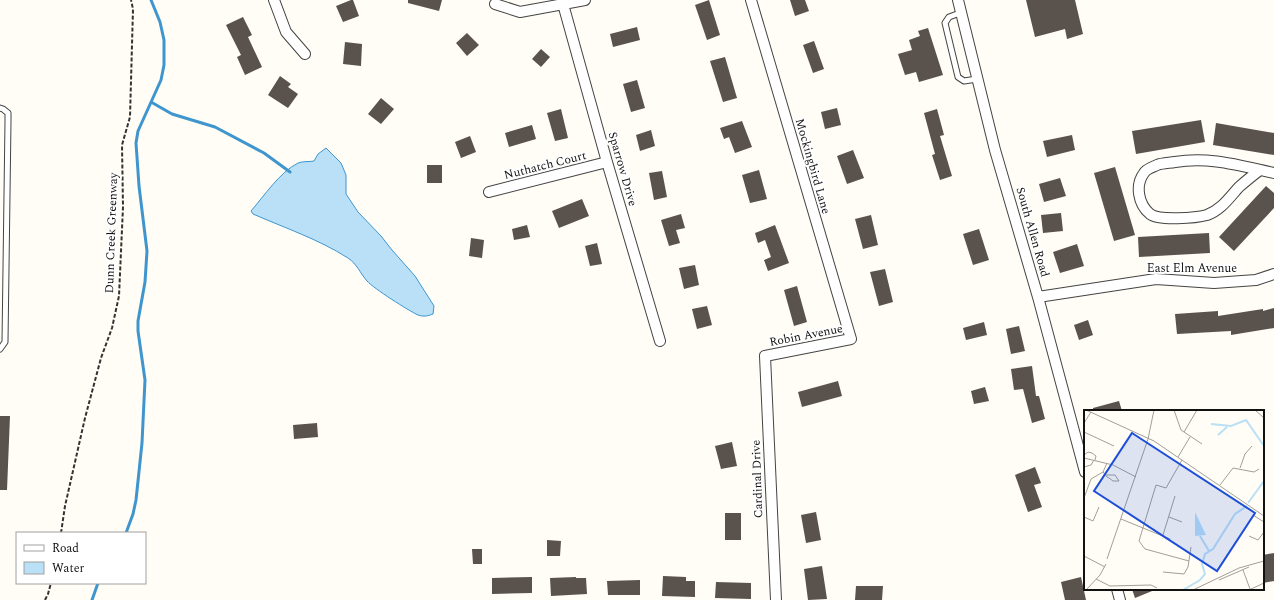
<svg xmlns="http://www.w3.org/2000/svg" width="1274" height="600" viewBox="0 0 1274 600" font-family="Spectral,serif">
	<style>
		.water { fill: #b9e0f7; stroke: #3f96cf }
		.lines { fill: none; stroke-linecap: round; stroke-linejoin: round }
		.stream { stroke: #3f96cf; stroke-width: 3 }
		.building { fill: #5a524d }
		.lane-casing { stroke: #444; stroke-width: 7 }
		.street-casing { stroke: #444; stroke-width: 12 }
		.path { stroke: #333; stroke-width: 2; stroke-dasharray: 4 2; stroke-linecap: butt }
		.lane { stroke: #fff; stroke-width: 5 }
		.street { stroke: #fff; stroke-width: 10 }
		.labels { text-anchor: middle; stroke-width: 4; stroke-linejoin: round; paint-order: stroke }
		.street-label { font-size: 12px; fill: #111; stroke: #fff }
		.inset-river { fill: none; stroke: #b9e0f7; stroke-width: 2 }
		.inset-road { fill: none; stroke: #a09f9a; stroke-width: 1 }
		.view { fill: #1d4ed8; fill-opacity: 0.15; stroke: #1d4ed8; stroke-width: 2 }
		.inset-edge { fill: none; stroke: #111; stroke-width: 2 }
	</style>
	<rect width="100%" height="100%" fill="#fffdf5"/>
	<path class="water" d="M326,148L341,163L346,175V194L358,212L381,236L392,250L415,276L434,306L433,314C428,316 424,317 418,315C409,311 373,288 367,281C360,273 357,264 348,258C318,239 285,228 253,214L251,211C264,196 280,172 298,163C303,161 309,162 314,161L318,154Z"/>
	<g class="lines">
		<path class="stream" d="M151,102L172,114L215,127L264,153L290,172
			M126,533L133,514L136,500L142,443L145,380L138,331V321L145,282L147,251L139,186L136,143L138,131L161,80L164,65V40L160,22L151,0
			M92,600L98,583"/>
	</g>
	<path class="building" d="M351,0H353L359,16L343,22L336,6Z
		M408,0H442L439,11L408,3Z
		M709,0L720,35L707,40L695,5Z
		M790,0H805L809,11L795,16Z
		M1026,0H1075L1083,34L1067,39L1065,29L1035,37Z
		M243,17L252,35L248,37L262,67L245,75L237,57L241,55L226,25Z
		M637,27L640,40L613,47L610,34Z
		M928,28L943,75L919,82L916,72L905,75L898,54L912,50L909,40L920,36L918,31Z
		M467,33L479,45L467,56L456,43Z
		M814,41L824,69L813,73L803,45Z
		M345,42L362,44L361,66L343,64Z
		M541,49L550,57L541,67L532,59Z
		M725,57L737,98L723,102L710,61Z
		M280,76L291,84L288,87L298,94L288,108L268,95Z
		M637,80L645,108L631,112L623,84Z
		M381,98L394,109L381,124L368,114Z
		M837,108L841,125L825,129L821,112Z
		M561,109L568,138L555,141L547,113Z
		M937,109L944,135L940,136L952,176L940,180L932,155L935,154L924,113Z
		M1201,120L1205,142L1136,154L1132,131Z
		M742,121L752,147L735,153L729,137L724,139L720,128Z
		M1216,123L1274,133V155L1213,145Z
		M532,125L536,139L509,147L505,133Z
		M651,130L655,146L640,151L636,135Z
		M1072,135L1075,150L1047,157L1043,141Z
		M470,136L476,152L461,158L455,142Z
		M853,150L864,178L847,184L837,156Z
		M427,165H442V183H427Z
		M1115,167L1135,235L1114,241L1094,173Z
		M759,170L767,199L750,203L742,175Z
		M662,171L667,197L654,200L649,173Z
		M1060,178L1066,196L1044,202L1039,184Z
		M1266,186L1274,193V208L1234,251L1219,237Z
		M582,199L589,216L559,228L552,211Z
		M1061,213L1063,231L1043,233L1041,215Z
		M681,214L685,228L676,230L680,243L669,246L661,220Z
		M871,215L878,245L863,249L855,219Z
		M527,225L530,237L514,240L512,229Z
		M775,225L789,263L768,271L764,260L771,257L765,240L758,243L755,233Z
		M979,229L989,260L973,265L963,234Z
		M1209,233L1210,253L1139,257L1138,237Z
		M471,238L484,240L482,258L469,256Z
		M597,243L602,264L590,266L585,246Z
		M1077,244L1084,266L1060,273L1053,252Z
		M695,265L699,285L684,289L679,268Z
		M885,269L893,302L879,306L870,272Z
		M797,286L807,322L794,326L784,290Z
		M707,306L712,325L697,329L692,309Z
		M1274,308V328L1231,335V331L1177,334L1175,314L1218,311V316L1263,309V311Z
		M1088,320L1093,335L1079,340L1074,325Z
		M984,322L987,335L966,340L963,328Z
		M1019,326L1025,351L1011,354L1006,329Z
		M1032,366L1036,396H1039L1045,419L1032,423L1023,389L1014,390L1011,369Z
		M838,381L842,396L802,407L798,392Z
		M985,387L989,401L974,404L971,391Z
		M1119,401L1122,411H1093V408Z
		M0,416H10L7,490H0Z
		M317,423L318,437L294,439L293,425Z
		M732,442L737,466L721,469L715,446Z
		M1035,467L1041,483L1034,485L1042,507L1028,512L1015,475Z
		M816,512L821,540L806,543L801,515Z
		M725,513H741V540H725Z
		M547,540L561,541L560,556H547Z
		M472,549H482V564H473Z
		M1274,553V581L1263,583V555Z
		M822,566L827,599L808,600L804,569Z
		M663,576L686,577V581H695V597L662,596Z
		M532,577V593L492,594V578Z
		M576,577V578H586L587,594L551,596L550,578Z
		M1081,577L1086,600H1065L1061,582Z
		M640,580V595H608L607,581Z
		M716,582L751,583V599L715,598Z
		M856,586H883L882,600H855Z
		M1132,589H1157L1135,598Z"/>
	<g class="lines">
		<g class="lane-casing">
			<path id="lane" d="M960,13L949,17L945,23L958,77L964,81L977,79
				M0,108L3,109L8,113V121L5,342L0,349"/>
		</g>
		<g class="street-casing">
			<path id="street" d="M274,0L286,32L305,54
				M751,0L851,339L765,356L776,600
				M958,0L995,150L1038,297L1085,472
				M495,4L520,12L585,0
				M563,4L607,162L660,341
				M1260,170C1253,175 1246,181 1239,187C1229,198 1221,210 1207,215C1196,218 1159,221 1150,214C1138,204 1135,185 1144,173C1146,169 1153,167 1157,165C1162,163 1169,163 1175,162C1209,156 1241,166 1274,173
				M489,192L607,162
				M1038,297L1156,279L1214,283L1256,280L1274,274
				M1117,589L1120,600"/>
		</g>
		<path class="path" d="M61,533L65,506L85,418L101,358L112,328L119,296L123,207L122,145L130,117L133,9L131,0
			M45,600L48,594L51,583"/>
		<use href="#lane" class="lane"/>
		<use href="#street" class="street"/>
	</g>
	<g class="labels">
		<g class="street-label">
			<text transform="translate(545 165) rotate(-14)" y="4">Nuthatch Court</text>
			<text transform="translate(813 166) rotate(74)" y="4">Mockingbird Lane</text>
			<text transform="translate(623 169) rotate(74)" y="4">Sparrow Drive</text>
			<text transform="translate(1033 232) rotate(74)" y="4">South Allen Road</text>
			<text transform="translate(111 233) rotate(-88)" y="4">Dunn Creek Greenway</text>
			<text x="1192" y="272">East Elm Avenue</text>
			<text transform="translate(806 335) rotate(-11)" y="4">Robin Avenue</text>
			<text transform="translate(757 479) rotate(-92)" y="4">Cardinal Drive</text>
		</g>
	</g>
	<g transform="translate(1084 410)">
		<rect width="180" height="180" fill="#fffdf5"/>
		<path d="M111,103L112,104L122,125L111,126Z" fill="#b9e0f7"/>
		<path class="inset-river" d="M127,14L147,16L162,10L180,36M134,25L143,17M164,93L180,71M116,126L125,141M99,180L116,170L121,164L118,154L121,144L129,139L151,104L163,96"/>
		<path class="inset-road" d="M2,0L70,31L180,106M90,0L97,20L118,34M171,0L180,8M0,13L7,2M0,22L30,36M100,22L113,0M0,45L4,42L8,43L12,46L11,50M94,47L106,27M0,48L29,55L52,67M98,50L82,78L72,75L55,131L61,139L105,151M0,57L7,55L10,50M156,58L161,44L168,36M19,62L23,67L25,68L29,71H35L31,65H22M136,75L149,58L170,62L175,59M0,88L7,69L19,62L23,53M169,105L180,112M0,107L9,111L15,97M85,107L98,112M37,109L86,129M79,125L91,86M165,126L174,130L180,122M0,146L21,157M23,149L64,29L70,0M159,160L166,179M79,162L100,164L104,157L107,137M12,169L26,176L67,175L73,178M135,170L165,157M2,180L16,165L22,154M109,180L155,158L180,151M165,180L180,173"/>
		<path class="view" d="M48,23L171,103L133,161L10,81Z"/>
		<rect width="180" height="180" class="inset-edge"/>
	</g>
	<rect x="16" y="532" width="130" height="52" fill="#ffffff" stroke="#a0a0a0"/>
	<rect x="24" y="545" width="20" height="6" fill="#ffffff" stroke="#a0a0a0"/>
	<text x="52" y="552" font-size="12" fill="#111111">Road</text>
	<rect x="24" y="562" width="20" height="12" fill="#b9e0f7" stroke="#a0a0a0"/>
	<text x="52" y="572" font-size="12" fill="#111111">Water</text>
</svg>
